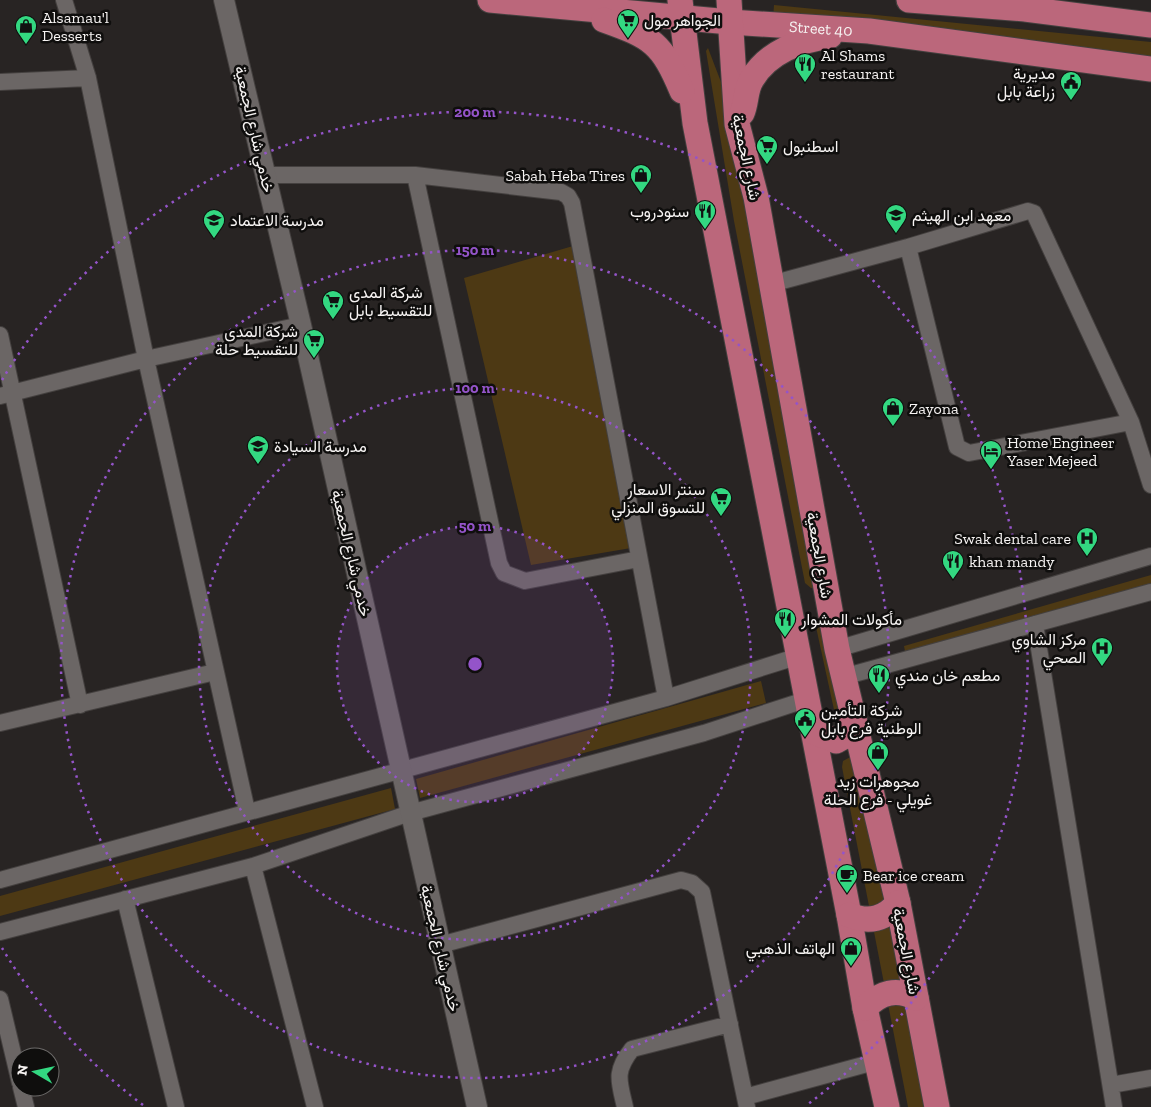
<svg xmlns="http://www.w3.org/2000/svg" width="1151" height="1107" viewBox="0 0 1151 1107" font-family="'Zilla Slab',Vazirmatn,serif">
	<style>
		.green { fill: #4d3914 }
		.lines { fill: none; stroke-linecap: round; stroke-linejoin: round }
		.minor-casing { stroke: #44403f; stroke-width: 18 }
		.tertiary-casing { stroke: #44403f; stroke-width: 22 }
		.primary-casing { stroke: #44403f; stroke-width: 27 }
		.minor { stroke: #6b6665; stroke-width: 16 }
		.tertiary { stroke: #6b6665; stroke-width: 20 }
		.primary { stroke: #bb677b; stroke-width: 25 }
		.ring { fill: none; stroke: #9454c9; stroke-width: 2.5; stroke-dasharray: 2.5 5 }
		.labels { text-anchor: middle; stroke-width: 5; stroke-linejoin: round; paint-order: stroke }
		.poi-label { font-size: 16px; fill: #f7f4f3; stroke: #0f0e0d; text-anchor: start }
		.street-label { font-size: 16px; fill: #f7f4f3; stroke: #0f0e0d }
		.centre { fill: #9454c9; stroke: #0f0e0d; stroke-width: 2.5 }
		.ring-label { font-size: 15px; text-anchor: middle; font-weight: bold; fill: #9454c9; stroke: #0f0e0d; stroke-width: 5; stroke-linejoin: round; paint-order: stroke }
	</style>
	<rect width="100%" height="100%" fill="#282423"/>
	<path class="green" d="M774,5L1151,42V58L773,20Z
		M708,48L737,124L819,587L811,588L805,583L734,221L706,51Z
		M573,246L631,548L531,565L464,278Z
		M1151,575V592L907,662L904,646Z
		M824,620L853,724L838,728L816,627Z
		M761,681L766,703L420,798L416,779Z
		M854,755L859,759L927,1107H908L842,767L843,761Z
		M391,788L395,809L0,916V896Z"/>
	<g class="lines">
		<g class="minor-casing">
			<path id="minor" d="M64,0L88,78L146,359L247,811
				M0,82L88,78
				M266,175H415L561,192L568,196L572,203L666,698
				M415,175L499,563L504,573L525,581L639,559
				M908,247L957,447L969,453L1131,422
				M771,284L908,247L1028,211L1034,213L1131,422L1151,485
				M0,335L80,705
				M0,396L146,359L301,325
				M1035,624L1114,1107
				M837,649L1151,556
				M843,677L1151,592
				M0,723L215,672
				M253,866L315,1107
				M0,880L666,698L799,656
				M125,899L176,1107
				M0,932L253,866L410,813L704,733L808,699
				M440,945L681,880L692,883L702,892L747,1107
				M0,999L20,1083
				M1111,1085L1151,1078
				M21,1087L26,1107
				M745,1097L878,1061
				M625,1107C619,1081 614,1072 632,1049L730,1024"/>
		</g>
		<g class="tertiary-casing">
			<path id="tertiary" d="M224,0L301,325L477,1107"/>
		</g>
		<g class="primary-casing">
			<g id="primary">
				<path id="s1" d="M490,0L730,22L869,31L1151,69"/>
				<path d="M680,0L695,123L849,915L865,1008L887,1107"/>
				<path d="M729,0L737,124L756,197L837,649L898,903L937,1107"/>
				<path d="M909,0L1025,9L1151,25"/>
				<path d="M604,20C652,37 662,43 682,91"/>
				<path d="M742,113C747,102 745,89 752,79C768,52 800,40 830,36"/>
				<path d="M814,732L836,741L845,736L854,719"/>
				<path d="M849,915C869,923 885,919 898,903"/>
				<path d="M865,1008C880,992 897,988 916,998"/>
			</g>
		</g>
		<use href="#minor" class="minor"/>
		<use href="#tertiary" class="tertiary"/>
		<use href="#primary" class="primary"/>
	</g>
	<circle cx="475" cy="664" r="138" fill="#9454c9" fill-opacity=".12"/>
	<g class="ring">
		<circle cx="475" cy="664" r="138"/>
		<circle cx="475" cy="664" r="276"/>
		<circle cx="475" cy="664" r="414"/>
		<path d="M143 1105A552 552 0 0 1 2 948M2 380A552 552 0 1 1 807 1105"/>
	</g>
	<defs>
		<g id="supermarket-pin" transform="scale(1.125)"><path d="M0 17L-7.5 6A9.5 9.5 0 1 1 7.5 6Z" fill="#33d881" stroke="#0f0e0d"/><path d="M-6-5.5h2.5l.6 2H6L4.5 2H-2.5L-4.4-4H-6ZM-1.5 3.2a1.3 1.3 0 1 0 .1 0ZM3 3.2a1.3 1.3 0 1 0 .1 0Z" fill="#111"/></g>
		<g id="shop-pin" transform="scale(1.125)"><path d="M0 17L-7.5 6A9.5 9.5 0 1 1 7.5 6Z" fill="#33d881" stroke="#0f0e0d"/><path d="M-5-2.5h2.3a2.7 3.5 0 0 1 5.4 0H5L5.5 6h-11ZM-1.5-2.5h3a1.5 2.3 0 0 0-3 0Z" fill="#111"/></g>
		<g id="restaurant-pin" transform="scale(1.125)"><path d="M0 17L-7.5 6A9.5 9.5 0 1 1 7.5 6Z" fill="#33d881" stroke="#0f0e0d"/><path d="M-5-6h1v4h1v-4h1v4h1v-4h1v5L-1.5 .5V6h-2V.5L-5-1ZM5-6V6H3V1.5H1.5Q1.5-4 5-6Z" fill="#111"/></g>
		<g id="civic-pin" transform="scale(1.125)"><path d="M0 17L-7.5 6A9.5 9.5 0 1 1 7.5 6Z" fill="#33d881" stroke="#0f0e0d"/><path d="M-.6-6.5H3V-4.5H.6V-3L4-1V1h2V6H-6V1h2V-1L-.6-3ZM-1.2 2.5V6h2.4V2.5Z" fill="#111"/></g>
		<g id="school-pin" transform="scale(1.125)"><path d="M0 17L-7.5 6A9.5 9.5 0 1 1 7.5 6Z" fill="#33d881" stroke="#0f0e0d"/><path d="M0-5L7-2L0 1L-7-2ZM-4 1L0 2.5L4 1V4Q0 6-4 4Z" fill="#111"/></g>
		<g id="hotel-pin" transform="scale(1.125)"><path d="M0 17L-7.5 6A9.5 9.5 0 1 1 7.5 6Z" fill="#33d881" stroke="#0f0e0d"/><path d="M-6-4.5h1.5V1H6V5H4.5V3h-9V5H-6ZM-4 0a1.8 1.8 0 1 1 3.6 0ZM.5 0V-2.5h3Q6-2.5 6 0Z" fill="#111"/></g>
		<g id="hospital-pin" transform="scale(1.125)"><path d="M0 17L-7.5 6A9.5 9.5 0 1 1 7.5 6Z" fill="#33d881" stroke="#0f0e0d"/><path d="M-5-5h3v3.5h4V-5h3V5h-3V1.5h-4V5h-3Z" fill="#111"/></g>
		<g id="cafe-pin" transform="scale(1.125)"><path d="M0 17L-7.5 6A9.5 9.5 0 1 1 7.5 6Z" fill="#33d881" stroke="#0f0e0d"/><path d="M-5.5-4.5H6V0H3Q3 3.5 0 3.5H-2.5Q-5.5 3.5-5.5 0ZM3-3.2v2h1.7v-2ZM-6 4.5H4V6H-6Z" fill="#111"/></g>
	</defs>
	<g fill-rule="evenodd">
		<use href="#supermarket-pin" x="628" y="20"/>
		<use href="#shop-pin" x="26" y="26"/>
		<use href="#restaurant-pin" x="805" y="64"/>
		<use href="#civic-pin" x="1071" y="82"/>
		<use href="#supermarket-pin" x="767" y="146"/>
		<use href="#shop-pin" x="641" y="175"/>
		<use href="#restaurant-pin" x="705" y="211"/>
		<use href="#school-pin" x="896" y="215"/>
		<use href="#school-pin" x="214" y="220"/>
		<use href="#supermarket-pin" x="333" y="301"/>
		<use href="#supermarket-pin" x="314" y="340"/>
		<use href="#shop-pin" x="893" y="408"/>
		<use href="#school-pin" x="258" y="446"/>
		<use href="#hotel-pin" x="991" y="451"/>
		<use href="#supermarket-pin" x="721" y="498"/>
		<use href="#hospital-pin" x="1087" y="538"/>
		<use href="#restaurant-pin" x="953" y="561"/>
		<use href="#restaurant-pin" x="785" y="619"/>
		<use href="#hospital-pin" x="1102" y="648"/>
		<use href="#restaurant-pin" x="879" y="675"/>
		<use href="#civic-pin" x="805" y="719"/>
		<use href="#shop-pin" x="878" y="752"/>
		<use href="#cafe-pin" x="847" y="875"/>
		<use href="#shop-pin" x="851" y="948"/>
	</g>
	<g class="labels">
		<g class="poi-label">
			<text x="42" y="23">Alsamau'l<tspan x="42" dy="18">Desserts</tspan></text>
			<text x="644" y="26">الجواهر مول</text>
			<text x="821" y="61">Al Shams<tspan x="821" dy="18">restaurant</tspan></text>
			<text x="1055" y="79" text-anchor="end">مديرية<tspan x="1055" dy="18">زراعة بابل</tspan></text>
			<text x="783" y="152">اسطنبول</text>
			<text x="625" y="181" text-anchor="end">Sabah Heba Tires</text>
			<text x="689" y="217" text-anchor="end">سنودروب</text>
			<text x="912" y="221">معهد ابن الهيثم</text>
			<text x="230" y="226">مدرسة الاعتماد</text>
			<text x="349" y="298">شركة المدى<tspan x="349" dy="18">للتقسيط بابل</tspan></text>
			<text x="298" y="337" text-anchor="end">شركة المدى<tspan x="298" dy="18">للتقسيط حلة</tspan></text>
			<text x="909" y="414">Zayona</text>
			<text x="1007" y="448">Home Engineer<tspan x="1007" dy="18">Yaser Mejeed</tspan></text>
			<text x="274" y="452">مدرسة السيادة</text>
			<text x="705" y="495" text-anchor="end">سنتر الاسعار<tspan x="705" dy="18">للتسوق المنزلي</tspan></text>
			<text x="1071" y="544" text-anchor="end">Swak dental care</text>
			<text x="969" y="567">khan mandy</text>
			<text x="801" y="625">مأكولات المشوار</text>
			<text x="1086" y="645" text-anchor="end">مركز الشاوي<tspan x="1086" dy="18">الصحي</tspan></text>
			<text x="895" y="681">مطعم خان مندي</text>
			<text x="821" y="716">شركة التأمين<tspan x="821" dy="18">الوطنية فرع بابل</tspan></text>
			<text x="878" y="787" text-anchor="middle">مجوهرات زيد<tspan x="878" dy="18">غويلي - فرع الحلة</tspan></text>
			<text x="863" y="881">Bear ice cream</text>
			<text x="835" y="954" text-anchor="end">الهاتف الذهبي</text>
		</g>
		<g class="street-label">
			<text dy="6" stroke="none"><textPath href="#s1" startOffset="332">Street 40</textPath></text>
			<text transform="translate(255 129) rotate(77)" y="6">خدمي شارع الجمعية</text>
			<text transform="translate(747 157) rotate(78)" y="6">شارع الجمعية</text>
			<text transform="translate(352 553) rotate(77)" y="6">خدمي شارع الجمعية</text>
			<text transform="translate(820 555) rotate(80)" y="6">شارع الجمعية</text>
			<text transform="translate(441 948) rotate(77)" y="6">خدمي شارع الجمعية</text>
			<text transform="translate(907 951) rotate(79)" y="6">شارع الجمعية</text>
		</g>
	</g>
	<circle cx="475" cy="664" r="8" class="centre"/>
	<g class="ring-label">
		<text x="475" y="117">200 m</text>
		<text x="475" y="255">150 m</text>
		<text x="475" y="393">100 m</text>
		<text x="475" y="531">50 m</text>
	</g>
	<g transform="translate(35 1072) rotate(279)"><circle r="24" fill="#0f0e0d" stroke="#6c6a69"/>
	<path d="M0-4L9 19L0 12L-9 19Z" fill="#33d881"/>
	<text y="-8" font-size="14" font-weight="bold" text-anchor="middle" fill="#f7f4f3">N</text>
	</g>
</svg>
